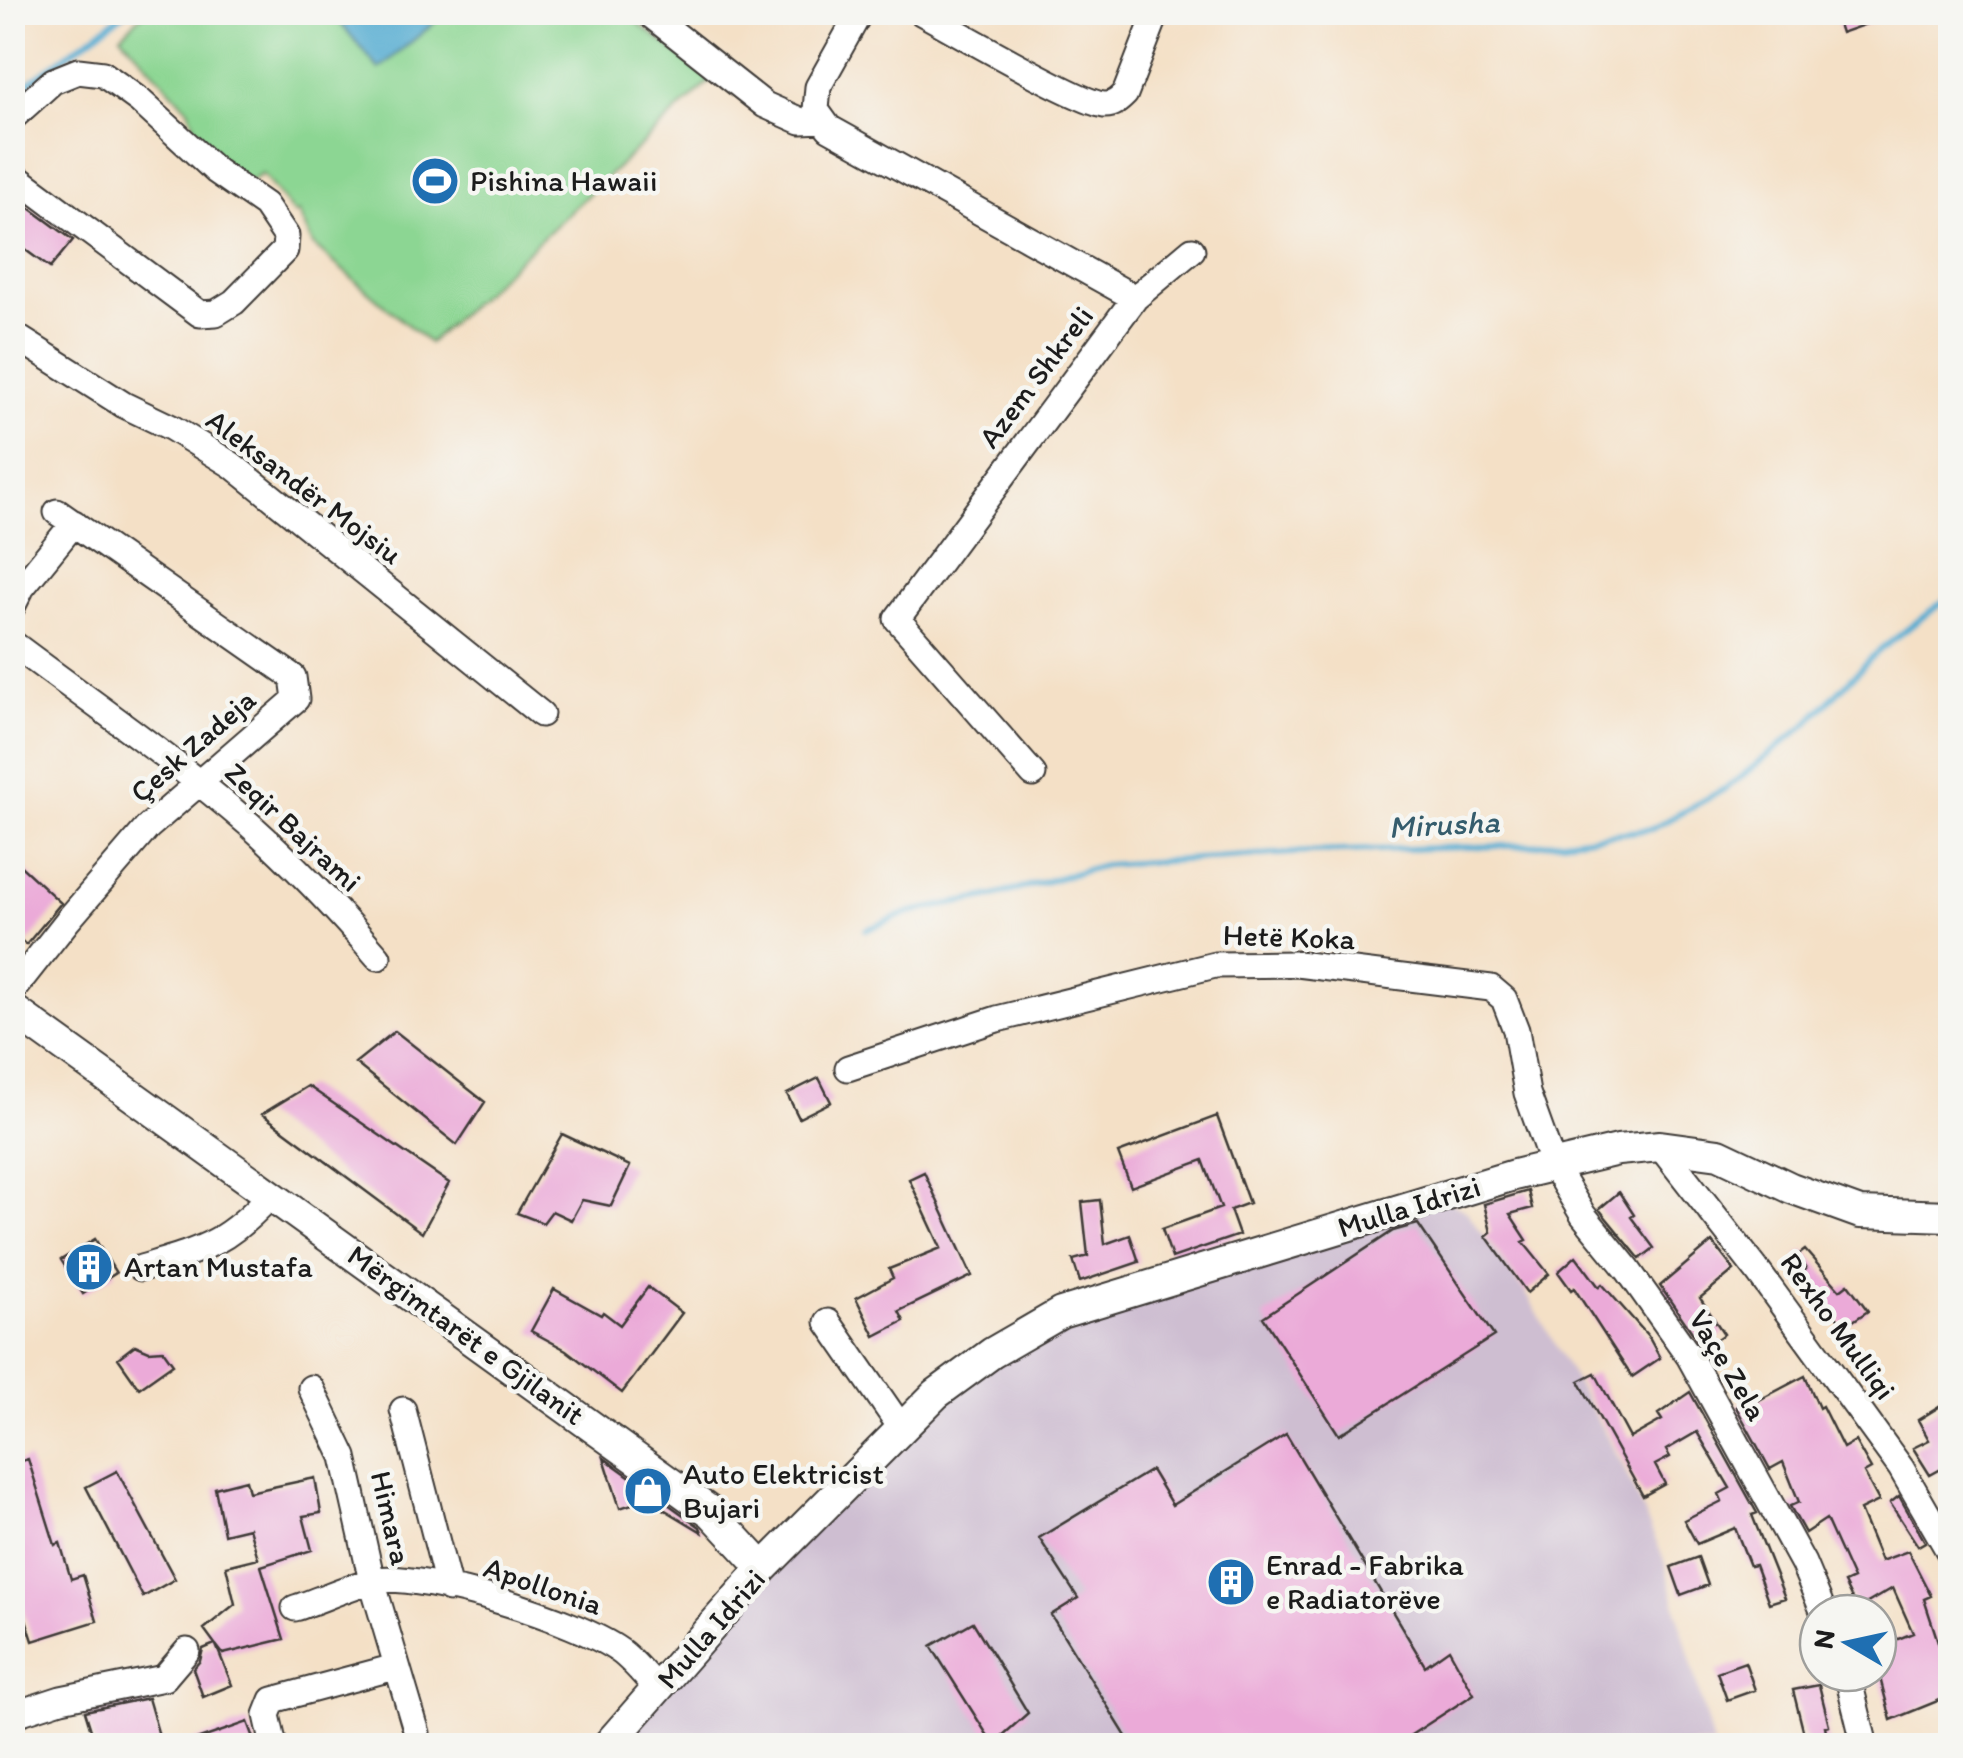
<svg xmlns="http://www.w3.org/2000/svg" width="1963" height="1758" viewBox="0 0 1963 1758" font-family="Itim,sans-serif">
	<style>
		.industrial { fill: #cebed1 }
		.green { fill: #8cd693; stroke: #547958; stroke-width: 2.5 }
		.water { fill: #54acd1; stroke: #386476; stroke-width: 2.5 }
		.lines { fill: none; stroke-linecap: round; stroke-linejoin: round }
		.stream { stroke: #54acd1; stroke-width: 6 }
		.building { fill: #ebaad8 }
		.minor-casing { stroke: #3c3936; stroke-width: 29 }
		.tertiary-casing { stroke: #3c3936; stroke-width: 34 }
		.minor { stroke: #fff; stroke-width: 25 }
		.tertiary { stroke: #fff; stroke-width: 30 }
		.labels { text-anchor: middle; stroke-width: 9; stroke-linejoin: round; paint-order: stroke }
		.poi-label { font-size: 30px; fill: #1c1c1c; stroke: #f6f6f2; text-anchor: start }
		.street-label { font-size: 30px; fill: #1c1c1c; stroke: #f6f6f2 }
		.water-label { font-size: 32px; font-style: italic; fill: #355d6d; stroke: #f6f6f2 }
	</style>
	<rect width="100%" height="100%" fill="#f6f6f2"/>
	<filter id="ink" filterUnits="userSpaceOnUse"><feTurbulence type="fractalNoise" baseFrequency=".01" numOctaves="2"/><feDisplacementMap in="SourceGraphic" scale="20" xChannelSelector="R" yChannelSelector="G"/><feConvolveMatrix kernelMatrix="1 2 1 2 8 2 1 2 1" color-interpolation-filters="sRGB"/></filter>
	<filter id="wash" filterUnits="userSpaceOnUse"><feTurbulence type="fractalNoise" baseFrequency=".0048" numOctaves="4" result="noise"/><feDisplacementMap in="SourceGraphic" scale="40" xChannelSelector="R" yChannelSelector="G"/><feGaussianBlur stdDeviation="2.25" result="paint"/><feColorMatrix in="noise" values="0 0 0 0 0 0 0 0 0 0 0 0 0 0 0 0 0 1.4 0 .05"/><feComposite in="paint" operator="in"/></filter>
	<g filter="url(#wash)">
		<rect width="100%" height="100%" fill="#f4e0c6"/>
		<path class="industrial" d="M1442,1196L1467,1212L1529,1298L1622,1464L1663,1557L1713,1745L631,1746L624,1737L902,1429L1061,1313Z"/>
		<path class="green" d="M145,12L624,13L712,79L429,343L313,245L298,212L294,214L262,174L247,184L236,177L195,127L189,110L121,35Z"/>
		<path class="water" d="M332,13H446L379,69Z"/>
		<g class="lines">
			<path class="stream" d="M12,95L126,12
				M866,930L910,912L994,896L1104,865L1308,852L1532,845L1652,829L1728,787L1807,724L1875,654L1950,596"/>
		</g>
		<g id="blocks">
			<path class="building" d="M1834,12H1891L1892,15L1841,33Z
				M12,195L73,240L50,268L12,240Z
				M12,858L61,903L26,945L12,932Z
				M395,1031L485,1102L457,1145L355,1063Z
				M819,1078L831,1102L799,1118L787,1094Z
				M308,1086L449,1183L422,1233L262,1114Z
				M1217,1116L1249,1203L1230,1210L1239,1235L1172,1258L1162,1229L1221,1208L1203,1160L1131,1187L1118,1153Z
				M562,1134L630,1166L611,1206L582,1200L571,1220L552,1211L543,1223L517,1213Z
				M924,1172L972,1276L899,1311L904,1321L875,1336L856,1298L893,1278L889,1269L941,1248L909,1179Z
				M1528,1191L1532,1208L1510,1214L1527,1240L1523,1242L1549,1274L1527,1293L1486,1236L1491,1232L1484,1204Z
				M1619,1192L1634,1215L1631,1217L1654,1248L1640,1259L1599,1209Z
				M1100,1200L1105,1244L1130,1235L1139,1262L1080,1282L1073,1260L1088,1256L1082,1202Z
				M1418,1224L1494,1336L1339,1435L1263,1317L1393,1231Z
				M95,1239L116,1273L83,1294L61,1260Z
				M1712,1242L1734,1270L1700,1298L1724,1334L1703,1348L1660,1286Z
				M1805,1250L1840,1290L1848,1284L1868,1311L1844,1327L1822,1295L1816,1301L1795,1279L1806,1269L1797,1256Z
				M1576,1256L1599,1287L1602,1284L1648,1336L1660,1358L1632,1377L1574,1288L1571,1290L1558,1272Z
				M648,1287L682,1313L622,1393L566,1350L531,1331L554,1289L601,1315L603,1312L620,1325Z
				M135,1345L149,1351L163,1350L173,1364L139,1388L118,1358Z
				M1595,1373L1630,1438L1662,1420L1658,1414L1690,1392L1757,1513L1752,1515L1785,1598L1769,1603L1755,1565L1750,1566L1735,1528L1697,1544L1684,1520L1722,1501L1719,1494L1730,1488L1697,1432L1666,1450L1670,1457L1655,1465L1665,1484L1643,1496L1579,1381Z
				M1805,1376L1819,1408L1822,1406L1843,1448L1855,1441L1871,1469L1864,1473L1879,1501L1860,1510L1881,1561L1908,1551L1931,1596L1924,1599L1945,1663L1950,1696L1891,1720L1878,1670V1647L1913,1633L1893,1588L1857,1609L1844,1583L1853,1579L1826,1519L1805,1533L1790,1506L1799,1502L1783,1462L1770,1469L1736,1407L1756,1393L1759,1400Z
				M1944,1404L1950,1415V1464L1930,1475L1913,1448L1929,1440L1918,1420Z
				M1286,1434L1425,1666L1449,1649L1474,1694L1394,1746H1132L1051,1615L1078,1598L1039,1538L1151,1470L1172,1505Z
				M604,1458L700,1527L702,1532L647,1499L620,1508Z
				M28,1459L55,1545L60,1543L71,1579L83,1575L97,1621L33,1641L12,1576V1464Z
				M117,1471L175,1579L143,1597L86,1487Z
				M315,1478L321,1513L303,1516L312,1550L261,1566L284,1639L223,1654L216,1645L232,1685L203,1697L193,1669L200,1661L203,1649L215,1644L204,1629L235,1604L226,1566L258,1558L249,1528L224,1534L215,1488L246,1480L249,1492Z
				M1899,1496L1925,1542L1918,1546L1890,1503Z
				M1698,1557L1708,1585L1681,1595L1671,1567Z
				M973,1622L1028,1713L993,1744L931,1646Z
				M1745,1662L1755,1690L1727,1700L1717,1672Z
				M1819,1685L1829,1725L1825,1726L1829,1746H1807L1793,1690Z
				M148,1698L162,1746H96L85,1711Z
				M248,1722L257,1746H188V1743Z"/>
		</g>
	</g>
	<g filter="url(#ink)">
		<use href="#blocks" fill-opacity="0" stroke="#3c3936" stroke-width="2.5"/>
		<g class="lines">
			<g class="minor-casing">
				<path id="minor" d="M647,12L765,105L801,121L823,120
					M860,12L818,87L816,110L829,128L1135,298L897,619L1033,774
					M921,12C950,28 1083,105 1105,105C1114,105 1119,100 1125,94L1153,22
					M12,118L53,81L78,71L103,74L140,101L216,171L265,205L286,236L285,250L234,302L216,313L200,314L12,174
					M1135,298L1192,250
					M12,334L124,405L172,428L232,465L541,714
					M12,607L22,587L74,523
					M12,643C92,703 175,760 250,825C296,866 338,911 378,957
					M12,991L68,920L148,827L296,699L293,677L57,512
					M848,1068L997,1019L1215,965L1297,964L1491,988L1504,999L1516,1030L1527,1093L1553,1165L1583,1215L1628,1270L1689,1356L1803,1563L1824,1613
					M1660,1146L1756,1269L1901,1468L1950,1553
					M141,1268C203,1249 225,1245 271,1195
					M828,1322L902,1429
					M311,1388L344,1457L372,1581L417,1733
					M403,1410L449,1589
					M295,1608C318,1601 353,1584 376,1580C428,1573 577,1620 620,1651C634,1661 646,1677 658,1690
					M1847,1673L1865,1746
					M12,1715L61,1699L164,1678L187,1651
					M274,1746L267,1715L273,1700L395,1667"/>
			</g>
			<g class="tertiary-casing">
				<path id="tertiary" d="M12,1009L712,1513L763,1568
					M607,1746L763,1568L936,1394L992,1353L1061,1313L1514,1175L1618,1150L1660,1146L1719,1154L1791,1188L1860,1213L1950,1216"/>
			</g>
			<use href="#minor" class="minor"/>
			<use href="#tertiary" class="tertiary"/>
		</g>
	</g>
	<defs>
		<g id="stadium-disc" transform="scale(2.5)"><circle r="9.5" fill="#1f6fb2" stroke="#f6f6f2"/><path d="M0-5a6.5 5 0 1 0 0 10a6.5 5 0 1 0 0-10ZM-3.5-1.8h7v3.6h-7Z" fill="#fff"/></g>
		<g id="building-disc" transform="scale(2.5)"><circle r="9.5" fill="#1f6fb2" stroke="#f6f6f2"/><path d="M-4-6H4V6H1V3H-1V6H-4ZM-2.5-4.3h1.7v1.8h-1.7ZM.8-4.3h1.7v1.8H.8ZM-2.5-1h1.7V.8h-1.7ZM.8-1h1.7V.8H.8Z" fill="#fff"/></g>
		<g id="shop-disc" transform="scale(2.5)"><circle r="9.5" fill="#1f6fb2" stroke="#f6f6f2"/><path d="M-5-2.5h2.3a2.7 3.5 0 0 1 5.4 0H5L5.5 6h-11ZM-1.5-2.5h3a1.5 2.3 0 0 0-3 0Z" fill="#fff"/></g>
	</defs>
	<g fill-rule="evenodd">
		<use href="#stadium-disc" x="435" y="181"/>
		<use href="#building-disc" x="89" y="1267"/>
		<use href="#shop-disc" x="648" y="1491"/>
		<use href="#building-disc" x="1231" y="1582"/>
	</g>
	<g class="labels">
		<g class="poi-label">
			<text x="470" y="191">Pishina Hawaii</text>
			<text x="124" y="1277">Artan Mustafa</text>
			<text x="683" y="1484">Auto Elektricist<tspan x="683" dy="34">Bujari</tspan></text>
			<text x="1266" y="1575">Enrad - Fabrika<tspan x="1266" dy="34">e Radiatorëve</tspan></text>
		</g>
		<g class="street-label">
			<text transform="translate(1036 377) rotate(-53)" y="10">Azem Shkreli</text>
			<text transform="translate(304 487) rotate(37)" y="10">Aleksandër Mojsiu</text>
			<text transform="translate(193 746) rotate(-41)" y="10">Çesk Zadeja</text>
			<text transform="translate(293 827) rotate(43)" y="10">Zeqir Bajrami</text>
			<text transform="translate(1289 937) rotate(2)" y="10">Hetë Koka</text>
			<text transform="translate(1409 1207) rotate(-17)" y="10">Mulla Idrizi</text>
			<text transform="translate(1838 1326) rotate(54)" y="10">Rexho Mulliqi</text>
			<text transform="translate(466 1335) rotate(36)" y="10">Mërgimtarët e Gjilanit</text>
			<text transform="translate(1728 1365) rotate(59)" y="10">Vaçe Zela</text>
			<text transform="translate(391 1518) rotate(77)" y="10">Himara</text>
			<text transform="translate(543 1586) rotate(19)" y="10">Apollonia</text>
			<text transform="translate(711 1629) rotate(-49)" y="10">Mulla Idrizi</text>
		</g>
		<g class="water-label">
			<text transform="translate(1444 824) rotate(-3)" y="11">Mirusha</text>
		</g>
	</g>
	<rect width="1963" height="1758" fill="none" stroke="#f6f6f2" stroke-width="50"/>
	<g transform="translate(1848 1643) rotate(279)"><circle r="48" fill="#f6f6f2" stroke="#9f9f9c" stroke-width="2.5"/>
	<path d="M0-8L18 38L0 25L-18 38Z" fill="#1f6fb2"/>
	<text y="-15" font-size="28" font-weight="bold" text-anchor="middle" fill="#1c1c1c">N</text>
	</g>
</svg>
